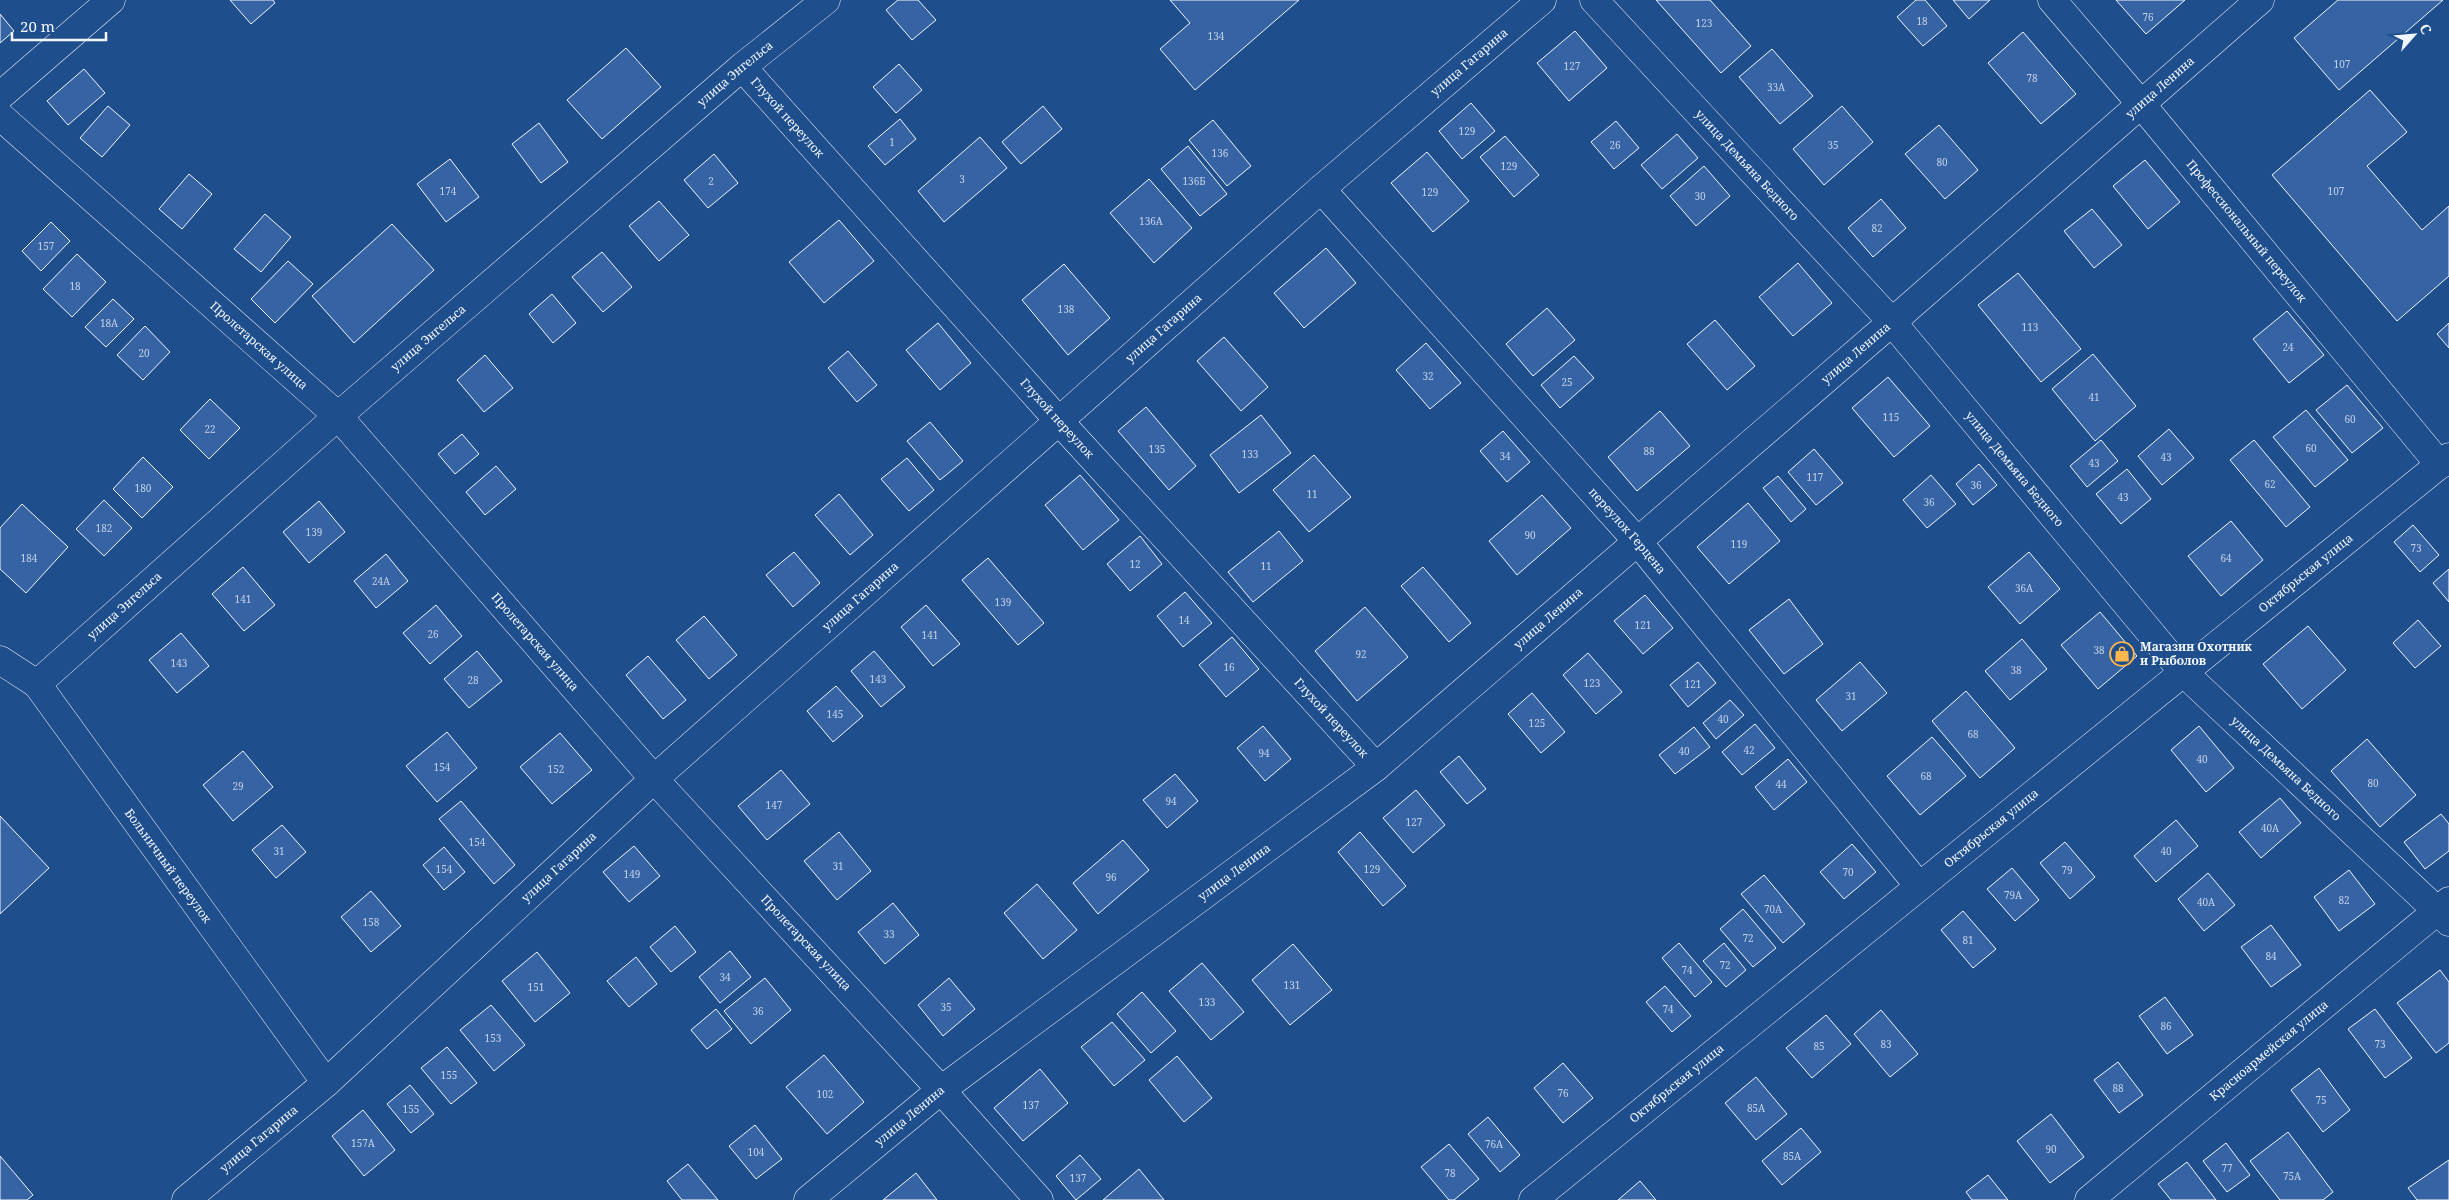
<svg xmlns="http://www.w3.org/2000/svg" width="2449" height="1200" viewBox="0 0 2449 1200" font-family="'Noto Serif',serif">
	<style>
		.building { fill: #3563a3; stroke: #f2f6ff }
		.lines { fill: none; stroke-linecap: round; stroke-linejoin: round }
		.minor-casing { stroke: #f2f6ff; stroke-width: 29 }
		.secondary-casing { stroke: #f2f6ff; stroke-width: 29 }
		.minor { stroke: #1f4e8c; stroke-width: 28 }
		.secondary { stroke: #1f4e8c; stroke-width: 28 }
		.labels { text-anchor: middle; stroke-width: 4; stroke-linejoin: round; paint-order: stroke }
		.number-label { font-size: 10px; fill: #c3d1e8 }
		.street-label { font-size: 12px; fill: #f2f6ff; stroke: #1f4e8c }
		.poi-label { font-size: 12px; font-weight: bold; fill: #f2f6ff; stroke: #1f4e8c; text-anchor: start }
	</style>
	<rect width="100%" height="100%" fill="#1f4e8c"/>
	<path class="building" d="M230,0H273L275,3L251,24Z
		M898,0H918L936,20L912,40L886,10Z
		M1170,0H1299L1195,90L1160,49L1190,23Z
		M1656,0H1710L1751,46L1721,73Z
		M1916,0H1925L1947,26L1923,46L1897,17Z
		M1953,0H1990L1969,19Z
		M2116,0H2185L2146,34Z
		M2338,0H2443L2339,90L2294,38Z
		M0,14L14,31L0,43Z
		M1575,31L1607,68L1569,101L1537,63Z
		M2023,32L2076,94L2041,124L1988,63Z
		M626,48L661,87L602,139L567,100Z
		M1772,49L1813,96L1780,124L1739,77Z
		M899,64L922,90L896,113L873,87Z
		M84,69L105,93L68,125L47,101Z
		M2370,90L2407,132L2367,166L2422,230L2449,206V276L2397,321L2272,175Z
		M1471,103L1495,131L1462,159L1439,131Z
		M108,106L130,125L102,157L80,138Z
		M1043,106L1062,129L1021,164L1002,142Z
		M1842,106L1873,142L1824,185L1793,149Z
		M900,119L916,139L885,165L868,146Z
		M1213,120L1251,166L1227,186L1189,140Z
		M1616,121L1639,148L1614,169L1591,142Z
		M539,123L568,162L541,183L512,144Z
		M1939,125L1978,170L1945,199L1905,154Z
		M1677,134L1698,158L1662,189L1641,165Z
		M1505,136L1539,175L1514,197L1480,157Z
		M980,137L1007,168L944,222L918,191Z
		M1188,146L1227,194L1200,216L1161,169Z
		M1427,152L1469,201L1433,232L1391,183Z
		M714,154L738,183L708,208L684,180Z
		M450,159L479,197L446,222L417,184Z
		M2145,160L2180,202L2148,229L2113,186Z
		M1704,166L1730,196L1696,226L1670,196Z
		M189,174L212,194L182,229L159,209Z
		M1149,179L1192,228L1154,263L1110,213Z
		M1881,199L1906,228L1873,257L1848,228Z
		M659,201L689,235L659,261L629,226Z
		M2092,209L2122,245L2094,268L2064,231Z
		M265,214L291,237L261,272L234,249Z
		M839,220L874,261L824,303L789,262Z
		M51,222L70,241L41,271L22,251Z
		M392,224L434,270L354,343L312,296Z
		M1326,248L1356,283L1304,328L1274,293Z
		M602,252L632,287L603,312L572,277Z
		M77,254L106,282L72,317L43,289Z
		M288,261L313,284L275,323L251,299Z
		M1798,263L1832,303L1793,336L1759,297Z
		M1064,264L1110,318L1068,355L1022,300Z
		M2018,273L2081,349L2041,382L1978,305Z
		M552,294L576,323L553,343L529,314Z
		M113,299L134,319L106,347L85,327Z
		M1547,308L1575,340L1533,376L1506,344Z
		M2287,311L2324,355L2289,383L2253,339Z
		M1715,320L1755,366L1727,390L1687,344Z
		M938,323L971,363L940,390L906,350Z
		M2449,323V348L2437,334Z
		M145,326L170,352L143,380L117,355Z
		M1224,337L1268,387L1241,411L1197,361Z
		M1426,343L1461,383L1430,409L1396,370Z
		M848,351L877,385L857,402L828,368Z
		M2093,354L2136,406L2095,441L2052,389Z
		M485,355L513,388L484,412L457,380Z
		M1574,356L1594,378L1560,408L1541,385Z
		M1888,377L1930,426L1894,457L1852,408Z
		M2347,385L2383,428L2352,453L2316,410Z
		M210,399L240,428L209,459L180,430Z
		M1146,407L1196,466L1169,490L1118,431Z
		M2306,410L2348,460L2315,487L2273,437Z
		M1660,411L1690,446L1637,491L1608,457Z
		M1261,415L1291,453L1239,493L1210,455Z
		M930,422L963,461L940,480L907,441Z
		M2169,429L2194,458L2162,485L2138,456Z
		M1503,431L1530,462L1507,482L1480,451Z
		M462,434L479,454L455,474L438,454Z
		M2101,440L2118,461L2087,487L2070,466Z
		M2254,440L2310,507L2286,527L2230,460Z
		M1814,449L1843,483L1816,505L1788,472Z
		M1314,455L1351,497L1309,532L1273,490Z
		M143,457L173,487L142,518L113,489Z
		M907,458L934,490L909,511L881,479Z
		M1979,464L1997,485L1973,505L1956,484Z
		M496,466L516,489L485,515L466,492Z
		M2127,469L2151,499L2121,524L2096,494Z
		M1080,475L1119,520L1083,550L1045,505Z
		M1931,475L1956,504L1927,528L1903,500Z
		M1778,476L1806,509L1791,522L1763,488Z
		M839,494L873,535L850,555L815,515Z
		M1542,495L1571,528L1517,575L1489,541Z
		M104,500L132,528L104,556L76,529Z
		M319,501L345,532L309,563L283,532Z
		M1748,503L1780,541L1729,584L1697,547Z
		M22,504L68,547L26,593L0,569V528Z
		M2231,521L2263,560L2221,596L2188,556Z
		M2413,525L2439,555L2420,572L2394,542Z
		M1279,531L1303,561L1253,602L1228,572Z
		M1140,536L1162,564L1130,591L1107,564Z
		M794,552L820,583L793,607L766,575Z
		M2029,552L2060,589L2020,624L1988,587Z
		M386,554L408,581L376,608L354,581Z
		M988,558L1044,623L1018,645L962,580Z
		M243,567L275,605L244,631L212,594Z
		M1423,567L1471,623L1449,642L1401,586Z
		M2449,569V602L2433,583Z
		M1185,592L1212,623L1183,647L1157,616Z
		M1645,595L1673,628L1643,654L1614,621Z
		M1789,599L1823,644L1784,674L1749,630Z
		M436,605L462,636L430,664L403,633Z
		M926,605L960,644L933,666L901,627Z
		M1365,607L1408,657L1357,701L1315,651Z
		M2100,612L2137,656L2098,689L2061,645Z
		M704,616L737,655L709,679L676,640Z
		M2418,620L2441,646L2415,668L2393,643Z
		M2308,626L2346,670L2302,709L2263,664Z
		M181,633L209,666L177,693L149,660Z
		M1232,637L1259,669L1226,697L1199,665Z
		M2022,639L2047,669L2010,700L1985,671Z
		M477,651L502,681L469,708L444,679Z
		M874,651L905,687L881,707L851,671Z
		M1588,653L1622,692L1596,714L1563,675Z
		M648,656L686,700L663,719L626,675Z
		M1698,662L1716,683L1688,707L1670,685Z
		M1860,662L1887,693L1842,731L1816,700Z
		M836,686L863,716L833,742L807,711Z
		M1966,691L2015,748L1980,778L1932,721Z
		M1532,693L1565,732L1541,753L1508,714Z
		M1730,700L1744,715L1716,739L1703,723Z
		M1755,724L1775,748L1742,775L1722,752Z
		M1263,726L1291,759L1265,781L1237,748Z
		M2199,726L2234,768L2206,792L2171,750Z
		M1694,727L1710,747L1675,774L1659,755Z
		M447,732L477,768L437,802L406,766Z
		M560,733L592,770L552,804L520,767Z
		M1932,737L1966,776L1920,815L1887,776Z
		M2367,739L2416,795L2380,827L2331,771Z
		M243,751L273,787L233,821L203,785Z
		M1459,756L1486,789L1467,804L1440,772Z
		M1788,759L1807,782L1774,810L1755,787Z
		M781,770L810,804L767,840L738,806Z
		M1175,774L1198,801L1167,828L1143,800Z
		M1416,790L1445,825L1413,853L1383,818Z
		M2280,798L2301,823L2261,858L2239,832Z
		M461,801L515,865L494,884L439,819Z
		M2441,814L2449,824V851L2425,869L2404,842Z
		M0,816L49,868L0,914Z
		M2176,820L2198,846L2156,882L2134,856Z
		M282,825L306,852L276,878L252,850Z
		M839,832L871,871L837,900L804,861Z
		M1360,832L1406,886L1383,906L1338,852Z
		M1123,840L1149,870L1098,914L1073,883Z
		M2065,842L2095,877L2070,899L2040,863Z
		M1852,844L1876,872L1844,899L1820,872Z
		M634,846L660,876L629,902L603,872Z
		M444,847L465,872L444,890L423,865Z
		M2012,868L2039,900L2015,921L1987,889Z
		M2349,870L2375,904L2339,931L2314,897Z
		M2208,873L2235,905L2204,931L2178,899Z
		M1764,875L1805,924L1783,943L1741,894Z
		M1037,884L1077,930L1043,959L1004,913Z
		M371,891L401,926L371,952L341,917Z
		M893,903L919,935L885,964L858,932Z
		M1743,909L1776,948L1753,967L1720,929Z
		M1963,911L1996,949L1973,968L1941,930Z
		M2271,925L2301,965L2271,987L2241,947Z
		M675,926L696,952L671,972L650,947Z
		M1679,943L1712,982L1695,997L1662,958Z
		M1724,943L1746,970L1726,987L1703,961Z
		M1293,944L1332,990L1290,1025L1252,980Z
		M730,951L751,977L720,1003L699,977Z
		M537,952L570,993L535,1022L502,981Z
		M636,957L657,984L629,1007L607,981Z
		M1202,963L1244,1012L1211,1040L1169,991Z
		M2440,970L2449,982V1043L2436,1053L2397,1003Z
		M765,978L791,1010L751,1044L724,1011Z
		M949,978L975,1009L943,1036L918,1005Z
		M1665,986L1691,1016L1672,1032L1646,1002Z
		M1142,992L1176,1031L1151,1053L1117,1014Z
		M2165,997L2193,1035L2167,1054L2139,1016Z
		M491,1005L525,1045L494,1071L460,1030Z
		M716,1009L732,1029L707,1049L691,1030Z
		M2375,1009L2412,1058L2385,1078L2348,1029Z
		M1881,1010L1918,1054L1890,1077L1854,1034Z
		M1826,1015L1851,1044L1812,1078L1786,1048Z
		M1112,1022L1145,1060L1114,1086L1081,1047Z
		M447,1047L477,1083L451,1104L421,1068Z
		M824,1055L864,1102L827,1134L786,1087Z
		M1177,1056L1212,1098L1184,1122L1149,1080Z
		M2118,1062L2143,1095L2119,1113L2094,1080Z
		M1563,1063L1593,1098L1563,1123L1534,1088Z
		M2319,1068L2350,1110L2323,1132L2291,1090Z
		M1040,1069L1068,1103L1023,1141L994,1108Z
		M1756,1077L1787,1114L1756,1140L1725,1103Z
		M410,1085L434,1114L411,1133L387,1104Z
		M363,1110L395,1150L364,1176L332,1136Z
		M2051,1114L2084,1157L2050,1183L2017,1141Z
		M1488,1117L1520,1155L1500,1172L1468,1134Z
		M755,1125L782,1159L756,1179L729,1146Z
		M1801,1128L1821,1152L1782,1185L1762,1161Z
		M2288,1132L2333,1192L2323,1200H2280L2250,1161Z
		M2226,1143L2250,1175L2227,1192L2203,1161Z
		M1449,1144L1479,1179L1454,1200H1449L1421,1167Z
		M1080,1155L1101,1179L1076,1200L1056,1176Z
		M0,1156L33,1195L27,1200H0Z
		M2449,1160V1200H2417L2408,1188Z
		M2187,1162L2216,1200H2171L2158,1184Z
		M688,1164L718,1200H682L667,1181Z
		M1139,1169L1164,1200H1103Z
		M916,1173L937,1200H883Z
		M1988,1175L2008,1200H1972L1966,1192Z
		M1640,1181L1656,1200H1618Z"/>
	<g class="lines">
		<g class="minor-casing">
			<g id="minor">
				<path id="s1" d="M1594,0L1892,322L2184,673L2449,922"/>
				<path id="s2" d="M2052,0L2141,104L2440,465"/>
				<path id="s3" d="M742,67L1058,420L1376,767"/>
				<path d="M0,96L111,0"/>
				<path id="s4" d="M0,116L338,416"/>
				<path id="s5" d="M1321,189L1638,542L1919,886"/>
				<path d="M0,660L37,684"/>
				<path id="s6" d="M808,1200L941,1090L1376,767L1892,322L2260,0"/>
				<path id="s7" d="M1039,1200L941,1090L654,779L1321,189L1542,0"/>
				<path id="s8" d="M1533,1200L2449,457"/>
				<path id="s9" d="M2089,1200L2449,901"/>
			</g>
		</g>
		<g class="secondary-casing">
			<g id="secondary">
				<path id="s10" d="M326,1083L37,684L338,416L742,67L826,0"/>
				<path id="s11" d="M186,1200L326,1083L654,779L338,416"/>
			</g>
		</g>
		<use href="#minor" class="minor"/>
		<use href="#secondary" class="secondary"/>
	</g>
	<defs>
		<g id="shop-ring" transform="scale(1.25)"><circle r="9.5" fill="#1f4e8c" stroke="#ffb74d" stroke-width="1.5"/><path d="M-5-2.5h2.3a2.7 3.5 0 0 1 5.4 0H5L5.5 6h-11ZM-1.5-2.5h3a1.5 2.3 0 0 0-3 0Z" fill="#ffb74d"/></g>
	</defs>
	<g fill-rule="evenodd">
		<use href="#shop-ring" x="2122" y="654"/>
	</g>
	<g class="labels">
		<g class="number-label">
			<text x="2148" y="21">76</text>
			<text x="1922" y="25">18</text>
			<text x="1704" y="27">123</text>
			<text x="1216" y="40">134</text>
			<text x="2342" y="68">107</text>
			<text x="1572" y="70">127</text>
			<text x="2032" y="82">78</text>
			<text x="1776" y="91">33А</text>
			<text x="1467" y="135">129</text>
			<text x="892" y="146">1</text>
			<text x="1615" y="149">26</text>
			<text x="1833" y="149">35</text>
			<text x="1220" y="157">136</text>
			<text x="1942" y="166">80</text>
			<text x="1509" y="170">129</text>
			<text x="962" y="183">3</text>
			<text x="711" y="185">2</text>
			<text x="1194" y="185">136Б</text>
			<text x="448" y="195">174</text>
			<text x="2336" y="195">107</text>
			<text x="1430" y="196">129</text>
			<text x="1700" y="200">30</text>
			<text x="1151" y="225">136А</text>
			<text x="1877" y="232">82</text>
			<text x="46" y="250">157</text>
			<text x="75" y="290">18</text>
			<text x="1066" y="313">138</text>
			<text x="109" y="327">18А</text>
			<text x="2030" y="331">113</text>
			<text x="2288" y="351">24</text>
			<text x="144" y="357">20</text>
			<text x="1428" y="380">32</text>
			<text x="1567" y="386">25</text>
			<text x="2094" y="401">41</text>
			<text x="1891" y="421">115</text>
			<text x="2350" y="423">60</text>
			<text x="210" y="433">22</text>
			<text x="2311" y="452">60</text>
			<text x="1157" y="453">135</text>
			<text x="1649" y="455">88</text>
			<text x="1250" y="458">133</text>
			<text x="1505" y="460">34</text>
			<text x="2166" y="461">43</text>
			<text x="2094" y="467">43</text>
			<text x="1815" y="481">117</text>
			<text x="2270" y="488">62</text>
			<text x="1976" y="489">36</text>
			<text x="143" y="492">180</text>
			<text x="1312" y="498">11</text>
			<text x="2123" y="501">43</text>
			<text x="1929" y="506">36</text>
			<text x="104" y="532">182</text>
			<text x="314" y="536">139</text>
			<text x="1530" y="539">90</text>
			<text x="1739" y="548">119</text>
			<text x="2416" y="552">73</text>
			<text x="29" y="562">184</text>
			<text x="2226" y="562">64</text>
			<text x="1135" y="568">12</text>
			<text x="1266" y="570">11</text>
			<text x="381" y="585">24А</text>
			<text x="2024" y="592">36А</text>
			<text x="243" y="603">141</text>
			<text x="1003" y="606">139</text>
			<text x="1184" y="624">14</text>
			<text x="1643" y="629">121</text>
			<text x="433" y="638">26</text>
			<text x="930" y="639">141</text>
			<text x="2099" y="654">38</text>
			<text x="1361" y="658">92</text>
			<text x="179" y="667">143</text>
			<text x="1229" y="671">16</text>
			<text x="2016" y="674">38</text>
			<text x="878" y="683">143</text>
			<text x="473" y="684">28</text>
			<text x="1592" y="687">123</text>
			<text x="1693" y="688">121</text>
			<text x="1851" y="700">31</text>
			<text x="835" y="718">145</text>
			<text x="1723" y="723">40</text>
			<text x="1537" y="727">125</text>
			<text x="1973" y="738">68</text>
			<text x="1749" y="754">42</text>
			<text x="1684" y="755">40</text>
			<text x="1264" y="757">94</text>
			<text x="2202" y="763">40</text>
			<text x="442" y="771">154</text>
			<text x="556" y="773">152</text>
			<text x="1926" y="780">68</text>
			<text x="2373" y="787">80</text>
			<text x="1781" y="788">44</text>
			<text x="238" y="790">29</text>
			<text x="1171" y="805">94</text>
			<text x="774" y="809">147</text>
			<text x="1414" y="826">127</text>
			<text x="2270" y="832">40А</text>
			<text x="477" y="846">154</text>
			<text x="279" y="855">31</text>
			<text x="2166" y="855">40</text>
			<text x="838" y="870">31</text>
			<text x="444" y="873">154</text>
			<text x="1372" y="873">129</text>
			<text x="2067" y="874">79</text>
			<text x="1848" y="876">70</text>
			<text x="632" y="878">149</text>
			<text x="1111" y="881">96</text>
			<text x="2013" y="899">79А</text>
			<text x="2344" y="904">82</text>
			<text x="2206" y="906">40А</text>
			<text x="1773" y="913">70А</text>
			<text x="371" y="926">158</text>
			<text x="889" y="938">33</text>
			<text x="1748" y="942">72</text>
			<text x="1968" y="944">81</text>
			<text x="2271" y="960">84</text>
			<text x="1725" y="969">72</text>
			<text x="1687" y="974">74</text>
			<text x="725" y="981">34</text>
			<text x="1292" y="989">131</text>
			<text x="536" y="991">151</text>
			<text x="1207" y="1006">133</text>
			<text x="946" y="1011">35</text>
			<text x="1668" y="1013">74</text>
			<text x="758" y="1015">36</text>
			<text x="2166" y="1030">86</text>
			<text x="493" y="1042">153</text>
			<text x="1886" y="1048">83</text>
			<text x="2380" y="1048">73</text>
			<text x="1819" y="1050">85</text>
			<text x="449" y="1079">155</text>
			<text x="2118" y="1092">88</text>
			<text x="1563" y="1097">76</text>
			<text x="825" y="1098">102</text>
			<text x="2321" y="1104">75</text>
			<text x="1031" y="1109">137</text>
			<text x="1756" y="1112">85А</text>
			<text x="411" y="1113">155</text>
			<text x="363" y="1147">157А</text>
			<text x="1494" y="1148">76А</text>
			<text x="2051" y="1153">90</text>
			<text x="756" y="1156">104</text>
			<text x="1792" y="1160">85А</text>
			<text x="2227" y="1172">77</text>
			<text x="1450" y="1177">78</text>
			<text x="2292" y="1180">75А</text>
			<text x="1078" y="1182">137</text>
		</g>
		<g class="street-label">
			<text dy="4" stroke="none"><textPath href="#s7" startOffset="1656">улица Гагарина</textPath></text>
			<text dy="4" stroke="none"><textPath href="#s10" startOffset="1420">улица Энгельса</textPath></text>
			<text dy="4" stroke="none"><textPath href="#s6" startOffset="1752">улица Ленина</textPath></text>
			<text dy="4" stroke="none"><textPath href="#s3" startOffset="68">Глухой переулок</textPath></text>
			<text dy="4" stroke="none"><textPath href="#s1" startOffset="225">улица Демьяна Бедного</textPath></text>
			<text dy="4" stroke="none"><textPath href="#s2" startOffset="302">Профессиональный переулок</textPath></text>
			<text dy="4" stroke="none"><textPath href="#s7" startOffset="1251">улица Гагарина</textPath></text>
			<text dy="4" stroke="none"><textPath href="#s10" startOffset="1015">улица Энгельса</textPath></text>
			<text dy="4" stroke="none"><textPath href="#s4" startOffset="346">Пролетарская улица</textPath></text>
			<text dy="4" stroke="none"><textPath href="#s6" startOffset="1348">улица Ленина</textPath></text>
			<text dy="4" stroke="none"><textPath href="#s3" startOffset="472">Глухой переулок</textPath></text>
			<text dy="4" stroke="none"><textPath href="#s1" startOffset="630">улица Демьяна Бедного</textPath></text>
			<text dy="4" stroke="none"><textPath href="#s5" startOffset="459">переулок Герцена</textPath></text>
			<text dy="4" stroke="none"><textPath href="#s8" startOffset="995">Октябрьская улица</textPath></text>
			<text dy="4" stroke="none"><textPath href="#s7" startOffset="846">улица Гагарина</textPath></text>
			<text dy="4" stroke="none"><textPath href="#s10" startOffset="610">улица Энгельса</textPath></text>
			<text dy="4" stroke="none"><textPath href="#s6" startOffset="942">улица Ленина</textPath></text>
			<text transform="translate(535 642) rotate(49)" y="4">Пролетарская улица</text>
			<text dy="4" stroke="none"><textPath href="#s3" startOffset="878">Глухой переулок</textPath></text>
			<text dy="4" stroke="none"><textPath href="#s1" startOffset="1035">улица Демьяна Бедного</textPath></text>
			<text dy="4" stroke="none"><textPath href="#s8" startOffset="590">Октябрьская улица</textPath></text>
			<text transform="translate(168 866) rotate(54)" y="4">Больничный переулок</text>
			<text dy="4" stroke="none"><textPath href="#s11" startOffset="500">улица Гагарина</textPath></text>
			<text dy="4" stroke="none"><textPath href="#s6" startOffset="538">улица Ленина</textPath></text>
			<text transform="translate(806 943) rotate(47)" y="4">Пролетарская улица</text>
			<text dy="4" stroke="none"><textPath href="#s9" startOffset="234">Красноармейская улица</textPath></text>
			<text dy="4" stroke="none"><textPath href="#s8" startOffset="185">Октябрьская улица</textPath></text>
			<text dy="4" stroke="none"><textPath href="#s6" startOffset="132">улица Ленина</textPath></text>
			<text dy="4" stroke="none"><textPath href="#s11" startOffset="95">улица Гагарина</textPath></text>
		</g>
		<g class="poi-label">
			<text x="2140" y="651">Магазин Охотник<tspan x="2140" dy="14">и Рыболов</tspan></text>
		</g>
	</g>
	<g transform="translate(2414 35) rotate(63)" stroke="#1f4e8c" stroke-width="4" paint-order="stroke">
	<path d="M0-4L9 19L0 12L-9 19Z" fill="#f2f6ff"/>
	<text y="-8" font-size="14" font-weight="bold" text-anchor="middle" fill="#f2f6ff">С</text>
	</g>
	<path d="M12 32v8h94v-8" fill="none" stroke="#f2f6ff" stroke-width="2.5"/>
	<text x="20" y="32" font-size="15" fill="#f2f6ff" stroke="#1f4e8c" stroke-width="4" paint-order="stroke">20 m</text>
</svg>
